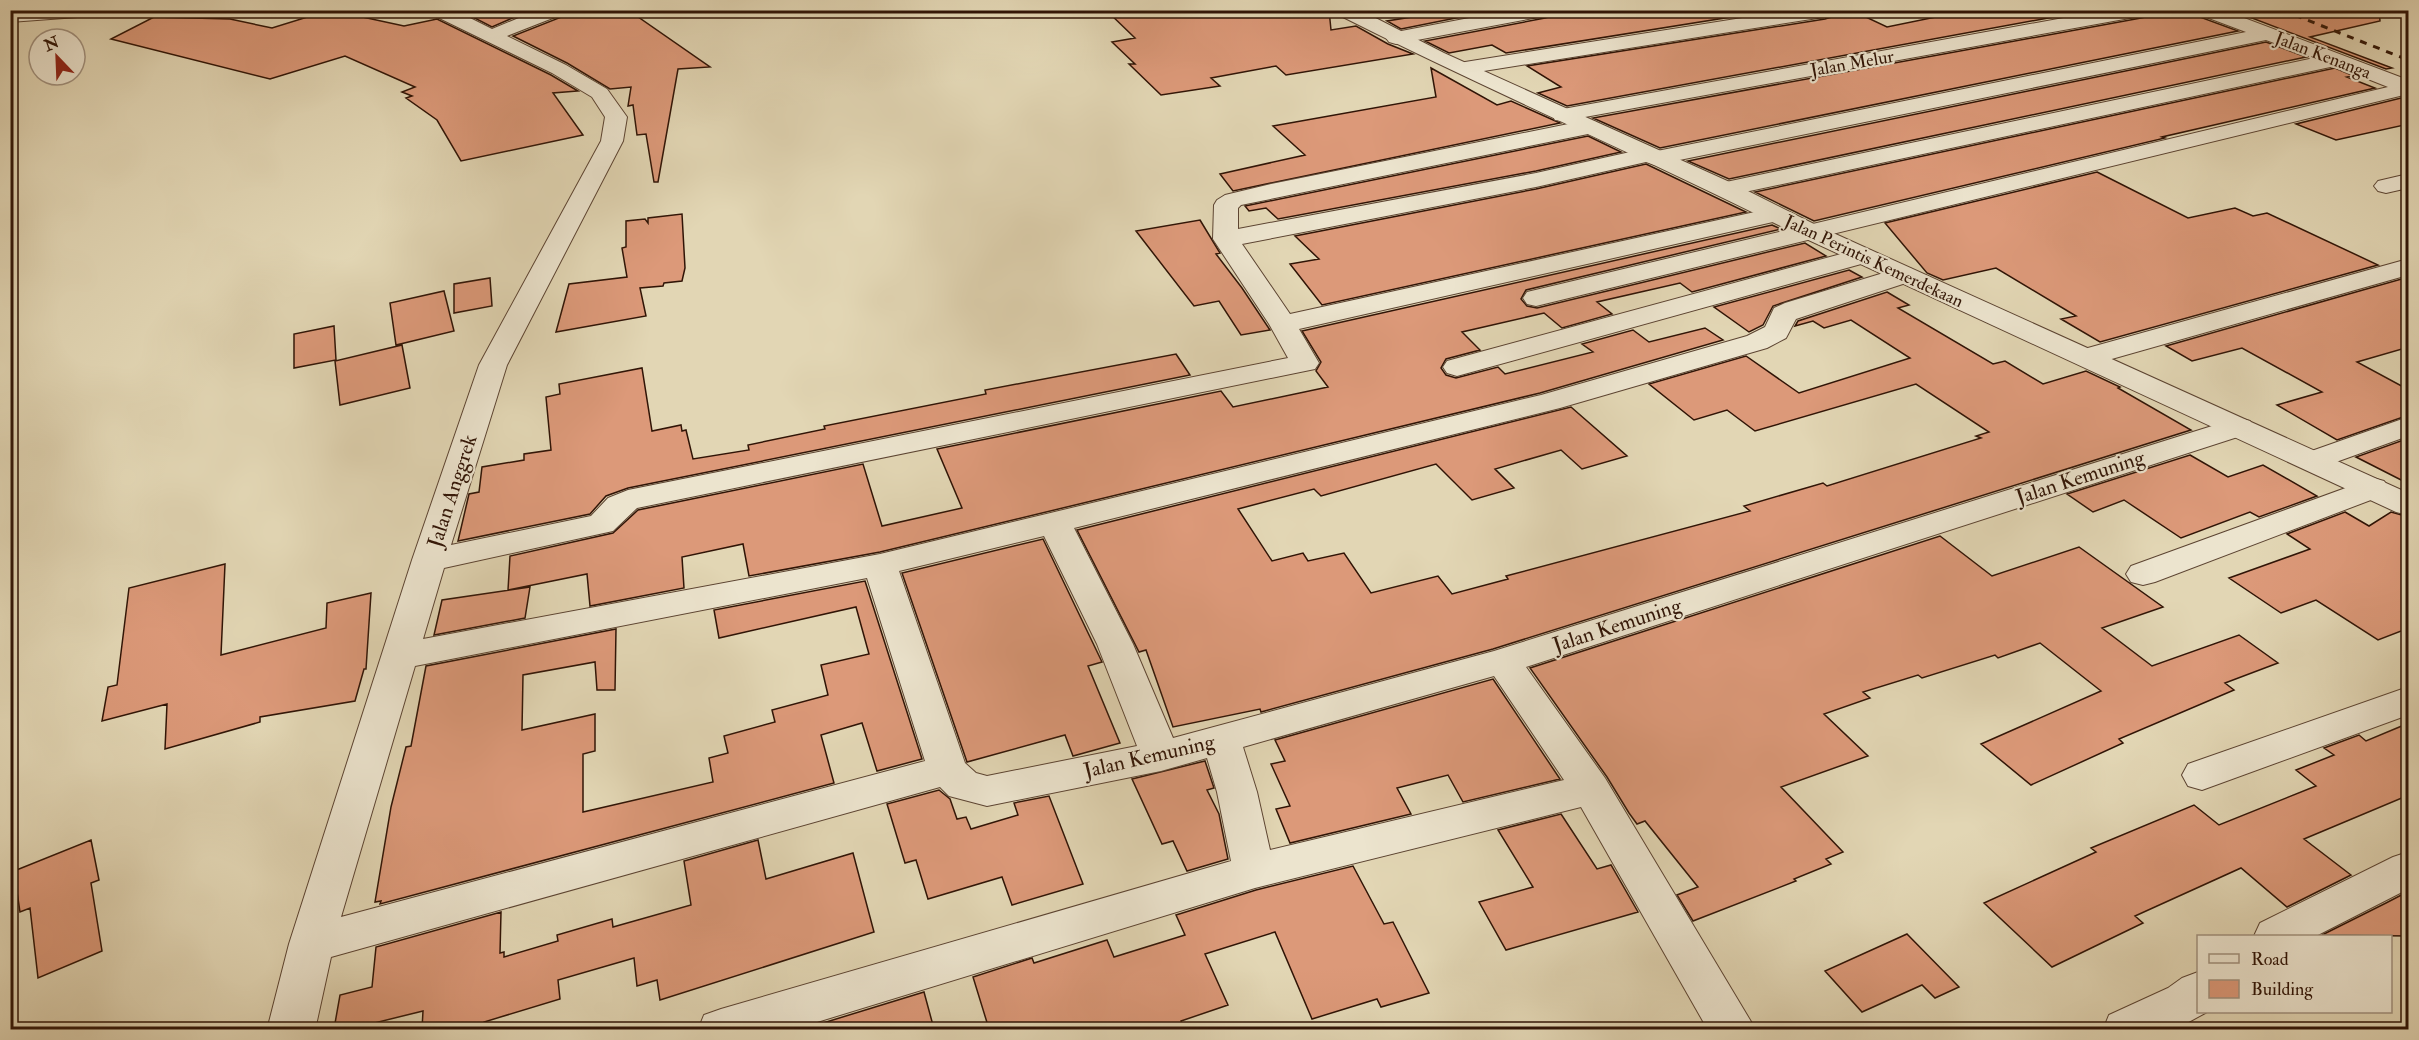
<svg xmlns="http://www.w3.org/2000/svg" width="2419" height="1040" viewBox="0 0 2419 1040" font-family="'IM FELL Double Pica',serif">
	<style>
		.building { fill: #dc9979; stroke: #301406; stroke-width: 1.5 }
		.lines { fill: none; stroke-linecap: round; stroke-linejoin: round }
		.minor-casing { stroke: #5c4432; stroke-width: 2 }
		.tertiary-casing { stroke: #5c4432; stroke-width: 2 }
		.minor { fill: #ece4ce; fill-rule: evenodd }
		.tertiary { fill: #ece4ce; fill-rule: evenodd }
		.rail { stroke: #301406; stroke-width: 3; stroke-dasharray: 7 7; stroke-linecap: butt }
		.labels { text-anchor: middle; stroke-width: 4.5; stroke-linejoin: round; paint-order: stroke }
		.far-street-label { font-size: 18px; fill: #301406; stroke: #ece4ce }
		.street-label { font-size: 21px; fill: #301406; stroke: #ece4ce }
	</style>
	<rect width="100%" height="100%" fill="#e2d6b4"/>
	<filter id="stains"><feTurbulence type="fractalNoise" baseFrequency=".00333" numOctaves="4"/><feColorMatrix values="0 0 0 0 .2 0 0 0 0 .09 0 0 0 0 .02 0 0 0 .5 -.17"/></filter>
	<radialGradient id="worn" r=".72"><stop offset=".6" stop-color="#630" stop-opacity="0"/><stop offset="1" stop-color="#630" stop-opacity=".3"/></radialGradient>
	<path class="building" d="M330,10L404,26L437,19L551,75L578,91L553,93L583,135L461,161L437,120L406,98L412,96L402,92L415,87L345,56L270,79L111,39L154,17L230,19L272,28Z
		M467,10H531L492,27L463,12Z
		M567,10H628L710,67L678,69L658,182H654L646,134L637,135L633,105L628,106L631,87L610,89L567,63L513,36L564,16Z
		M1106,10H1329L1331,30L1356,26L1388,44L1413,54L1286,75L1276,66L1211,78L1220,86L1161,95L1129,64H1135L1112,42L1135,38Z
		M1456,10H1496L1401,29L1387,21Z
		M1555,10H1775L1506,53L1492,45L1449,53L1425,41L1545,18L1552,16Z
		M1835,10H1851L1887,27L1970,10H2092L1567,106L1538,93L1561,87L1527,66L1825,19L1832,17Z
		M2152,10H2194L2197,16L2238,31L1660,148L1593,118L2141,18L2149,16Z
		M2231,10H2379L2380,21L2310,37L2392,68L2386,69Z
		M2266,42L2306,57L1729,179L1688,161Z
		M1431,68L1497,105L1511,101L1560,123L1233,191L1220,174L1305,155L1273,126L1436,97Z
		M2335,68L2354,76L2347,77L2375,88L2162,137L2165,138L1814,221L1755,192Z
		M2401,98L2409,101V124L2336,140L2296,124Z
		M1588,136L1621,152L1536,171L1278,219L1266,208L1249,211L1245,206Z
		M1646,164L1746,212L1322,305L1290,264L1319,259L1295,236L1536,189Z
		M2097,172L2188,218L2235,208L2253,216L2267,213L2378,265L2100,342L2061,319L2076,316L1996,268L1943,280L1927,273L1885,223Z
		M682,214L685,268L682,281L664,283L663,286L640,288L646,316L556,332L569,284L627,277L622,248L626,247V221L645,219L648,223V218Z
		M1200,220L1220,253L1216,254L1242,288L1270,330L1241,335L1219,301L1194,306L1136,231Z
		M1772,225L1781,229L1526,290L1521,299L1527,306L1537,308L1805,243L1826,256L1692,292L1680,283L1597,302L1612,314L1562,328L1544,313L1462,332L1480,350L1446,359L1441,368L1446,375L1456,378L1498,367L1505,374L1593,352L1582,344L1633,330L1649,342L1705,328L1723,340L1540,393L880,552L749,576L743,544L682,557L684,588L590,606L587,574L508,590L510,556L613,533L638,510L863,464L882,526L962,508L937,449L1221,391L1233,407L1328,387L1316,371L1321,362L1302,331Z
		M1849,270L1862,277L1773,306L1763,325L1749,332L1714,307Z
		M490,278L492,306L454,313V284Z
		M2405,278L2409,280V347L2357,362L2409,390V415L2337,440L2277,405L2322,392L2242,348L2192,361L2166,346Z
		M444,291L454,331L396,345L390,303Z
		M1887,292L1909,305L1898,308L1993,364L2005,361L2043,384L2086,371L2120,387L2118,388L2191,430L1493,649L1261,712L1260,709L1173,727L1146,650L1139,652L1077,530L1571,407L1627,456L1582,469L1561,450L1495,469L1514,488L1472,500L1436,464L1321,496L1314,489L1238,509L1272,561L1303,553L1308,561L1344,553L1371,593L1438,576L1452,594L1508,579L1506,576L1750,511L1744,506L1823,483L1827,486L1981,438L1976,436L1989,432L1916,384L1755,431L1727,410L1694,420L1649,384L1746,356L1799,393L1910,358L1851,320L1824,328L1813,321L1795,326L1798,321Z
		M334,326L336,360L294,368V334Z
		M402,345L410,388L340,405L335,361Z
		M1176,354L1190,375L628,488L606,496L590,514L458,541L469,494L479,492L482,467L524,460V454L551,450L546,397L560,394L559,384L642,368L652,431L681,425L682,431L686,430L693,459L749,450L748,445L825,429L824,426L986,394L985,390Z
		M2409,438V484L2356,457Z
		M2190,455L2228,477L2263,465L2317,496L2259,517L2250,512L2181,538L2124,500L2093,512L2067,494Z
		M2345,512L2369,526L2391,512L2409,517V628L2378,640L2316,600L2281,613L2229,578L2310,549L2287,534Z
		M1940,536L1992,576L2079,547L2163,607L2102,628L2152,666L2239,635L2278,663L2225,683L2234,690L2119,739L2123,743L2031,785L1981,744L2101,691L2040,643L1998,658L1995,655L1922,678L1918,675L1863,692L1870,698L1824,714L1868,756L1781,787L1843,852L1826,859L1831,864L1794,879L1796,881L1693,921L1677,895L1698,887L1645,821L1637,824L1629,813L1607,777L1530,668Z
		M1043,539L1102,662L1088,666L1120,743L1073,756L1065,735L967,762L902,573Z
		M225,564L221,655L326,628L327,603L371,593L366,669H364L355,701L260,717V722L165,749L167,704L102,721L108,687L117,685L129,588Z
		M865,581L922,759L877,771L862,723L821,735L834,783L380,904L381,901L375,902L391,807L406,747L411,746L426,666L616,629L615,690H597L595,662L523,675L522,730L595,714V751L583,754V812L713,782L709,758L728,753L724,736L775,722L772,710L828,695L821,665L869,654L856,607L719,638L714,610Z
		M530,587L525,618L434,635L442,600Z
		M1493,679L1560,779L1463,802L1448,775L1397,788L1411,814L1290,843L1276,809L1290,806L1271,764L1285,761L1275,740Z
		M2409,723V795L2304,839L2351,875L2287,907L2241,868L2135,916L2143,923L2052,967L1984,903L2096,852L2091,848L2194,805L2219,825L2316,786L2296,770L2334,755L2324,748L2359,735L2366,741Z
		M1205,761L1214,788L1207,790L1219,814L1228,859L1187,871L1173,841L1162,844L1132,779Z
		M939,790L950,799L957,819L966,817L971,829L1018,815L1014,803L1049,796L1083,884L1012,905L1002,877L928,899L916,860L905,863L887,804Z
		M1561,814L1597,869L1611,865L1638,912L1506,950L1479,902L1533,887L1498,830Z
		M91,840L99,880L91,883L102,951L38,978L30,908L20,912L14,871Z
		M758,840L766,879L853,853L874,932L660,1000L657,980L637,986L634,958L558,980L560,999L484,1022V1029H422L423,1011L362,1026V1029H334L340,995L372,987L376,947L501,912L500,953L504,952V957L558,941L557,935L612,919L613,927L691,905L684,861Z
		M1353,866L1384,924L1393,922L1429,993L1381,1007L1377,999L1312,1019L1275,932L1205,954L1228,1005L1181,1021L1184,1029H989L973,977L1032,958L1034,963L1107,940L1114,957L1185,935L1176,915L1256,890Z
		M2409,891V936L2322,935L2386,903Z
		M1907,934L1959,987L1935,998L1922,985L1862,1012L1825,971Z
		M924,992L934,1029H824L823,1023Z"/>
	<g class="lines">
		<g class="minor-casing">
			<path id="minor" d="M10,10H100L98,14L91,16L10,22Z
				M429,10H454L492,29L538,10H565L563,14L507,36L566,65L607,89L627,117L623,141L507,365L451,545L591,516L608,498L628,490L1288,358L1269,324L1213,239L1214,205L1217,200L1225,195L1271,184L1588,120L1596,122L1599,127L1596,132L1588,134L1241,205L1238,208V229L1536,173L1648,148L1657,151L2246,32L2198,14L2196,10H2223L2408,80V94L1536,306L1527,304L1523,298L1527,292L2388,87L2335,66L1726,196L1718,194L1714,189L1718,184L1726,182L2314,58L2266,40L1655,165L1646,162L1536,187L1242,244L1290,314L1773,208L1782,210L1785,215L1782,220L1773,222L1299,329L1319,363L1315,369L637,508L613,531L444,568L423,639L880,554L1541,395L1747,336L1765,327L1774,308L1785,303L1903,267L1912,269L1916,275L1912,281L1796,319L1786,338L1767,348L1560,408L1074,528L1133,644L1173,738L1494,651L2228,421L2239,418L2250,421L2254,427L2250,433L1526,667L1605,778L1756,1030H1708L1581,807L1255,888L791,1030H698L704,1015L721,1009L1231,861L1217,792L1207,758L1161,771L987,806L949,796L940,787L331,957L315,1030H267L289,944L412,560L479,365L601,141L605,117L592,97L552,73L431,14ZM1044,536L1097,644L1137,746L987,776L976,773L965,763L899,571ZM867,578L925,761L341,917L415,666ZM1494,676L1564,780L1270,850L1257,792L1243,747Z
				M1511,10H1553L1551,14L1544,16L1396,44L1389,42L1386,38L1389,34L1396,32Z
				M1792,10L1833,11L1831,15L1824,17L1465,74L1458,72L1455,68L1458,64L1465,62Z
				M2107,10H2150L2148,14L2141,16L1563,121L1555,120L1552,115L1555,110L1563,109Z
				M2408,174V188L2386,193L2378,191L2374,186L2378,181Z
				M1863,248L1872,251L1876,256L1872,261L1457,376L1447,373L1443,367L1447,361Z
				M2408,259V275L2087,366L2077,363L2073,357L2077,351Z
				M2408,417V436L2314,470L2303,468L2298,461L2303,454Z
				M2373,478L2384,481L2389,488L2384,495L2155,582L2143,585L2131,582L2126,574L2131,566Z
				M2408,687V715L2202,790L2188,786L2182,775L2188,764Z
				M2408,852V889L2316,936H2254L2260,923L2393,857Z
				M2198,972V1012H2207L2174,1030H2103L2109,1015L2168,988L2182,978Z"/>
		</g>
		<g class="tertiary-casing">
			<path id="tertiary" d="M1335,10H1360L1444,53L1734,184L1820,227L2408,493V515L2396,512L1802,237C1649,159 1491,92 1337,14Z"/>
		</g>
		<use href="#minor" class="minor"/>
		<use href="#tertiary" class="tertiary"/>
		<path class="rail" d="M2282,10L2408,60"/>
	</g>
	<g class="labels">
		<g class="far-street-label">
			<text transform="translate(2323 55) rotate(21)" y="6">Jalan Kenanga</text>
			<text transform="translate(1852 63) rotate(-10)" y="6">Jalan Melur</text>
			<text transform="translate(1874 261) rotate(25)" y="6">Jalan Perintis Kemerdekaan</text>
		</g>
		<g class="street-label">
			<text transform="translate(2080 477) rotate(-18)" y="7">Jalan Kemuning</text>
			<text transform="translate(452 491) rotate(-72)" y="7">Jalan Anggrek</text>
			<text transform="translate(1617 625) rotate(-18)" y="7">Jalan Kemuning</text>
			<text transform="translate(1149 756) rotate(-13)" y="7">Jalan Kemuning</text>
		</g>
	</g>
	<rect width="2419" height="1040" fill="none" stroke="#e2d6b4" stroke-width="36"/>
	<rect x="12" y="12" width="2395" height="1016" fill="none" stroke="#301406" stroke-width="3"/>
	<rect x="18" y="18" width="2383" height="1004" fill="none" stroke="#301406" stroke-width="1.5"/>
	<rect x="2197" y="935" width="195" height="78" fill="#ece4ce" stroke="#a1917e" stroke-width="1.5"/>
	<rect x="2209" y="954" width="30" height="9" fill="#ece4ce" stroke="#a1917e" stroke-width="1.5"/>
	<text x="2251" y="965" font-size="18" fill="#301406">Road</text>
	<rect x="2209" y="980" width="30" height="18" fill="#dc9979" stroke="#a1917e" stroke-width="1.5"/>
	<text x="2251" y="995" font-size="18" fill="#301406">Building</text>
	<g transform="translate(57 57) rotate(337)"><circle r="28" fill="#ece4ce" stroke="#a1917e" stroke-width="1.5"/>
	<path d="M0-4.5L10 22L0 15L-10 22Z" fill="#8f2418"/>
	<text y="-9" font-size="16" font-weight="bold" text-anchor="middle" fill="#301406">N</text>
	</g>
	<rect width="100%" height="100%" filter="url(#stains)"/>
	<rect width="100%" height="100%" fill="url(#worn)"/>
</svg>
